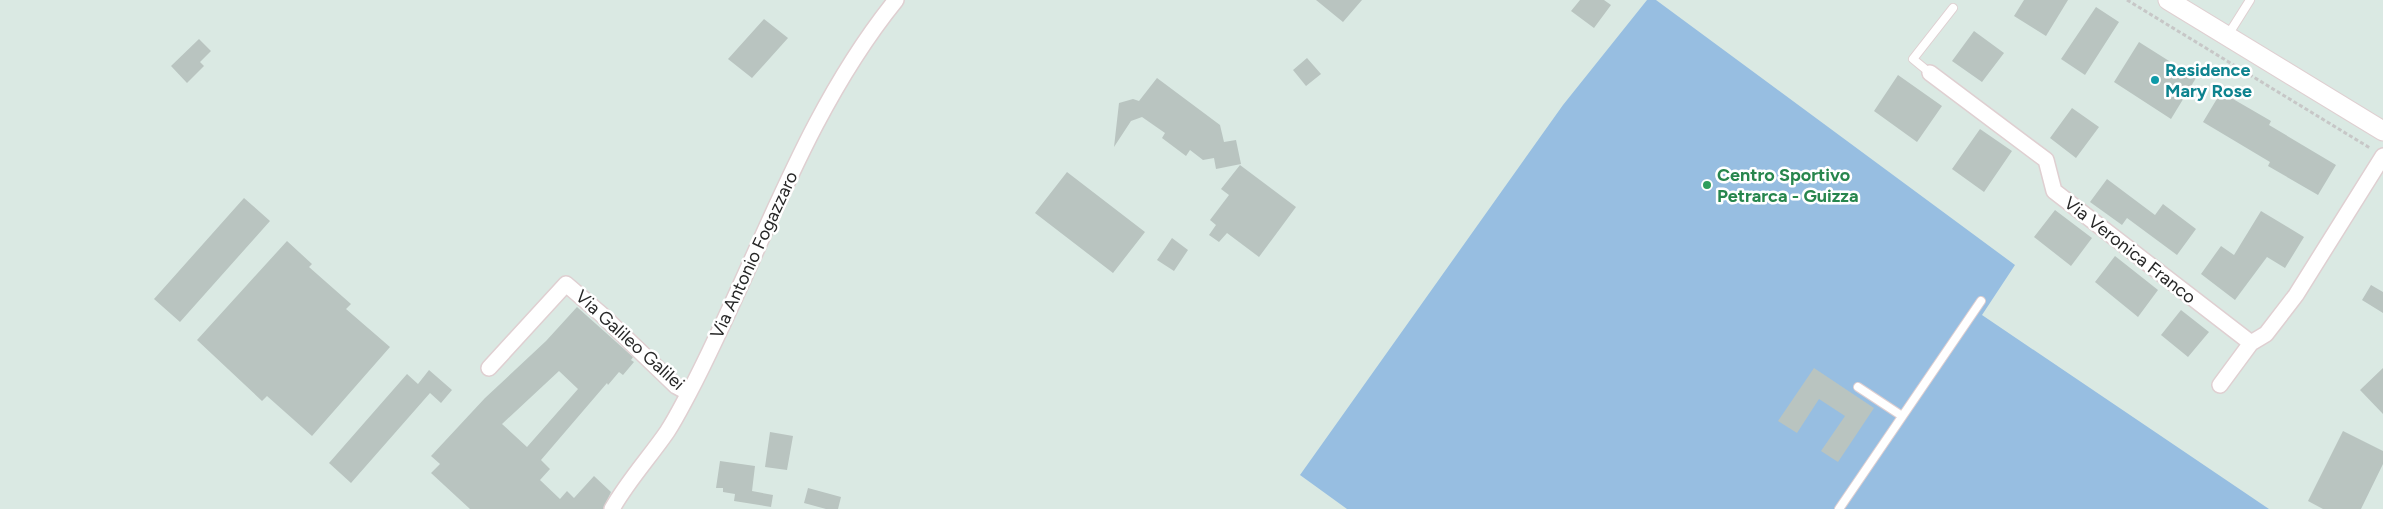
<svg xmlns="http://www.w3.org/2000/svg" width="2383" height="509" viewBox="0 0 2383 509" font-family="Figtree,sans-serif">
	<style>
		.pitch { fill: #97bee1 }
		.building { fill: #b9c4c0; fill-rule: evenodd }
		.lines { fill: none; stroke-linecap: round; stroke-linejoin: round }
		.service-casing { stroke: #dfcfd1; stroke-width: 10 }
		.minor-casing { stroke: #dfcfd1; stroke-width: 18 }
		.tertiary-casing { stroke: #dfcfd1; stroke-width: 21 }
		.path { stroke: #c7c7c7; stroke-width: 3; stroke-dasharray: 4 2.5; stroke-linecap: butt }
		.service { stroke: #fff; stroke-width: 8 }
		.minor { stroke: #fff; stroke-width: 15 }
		.tertiary { stroke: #fff; stroke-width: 19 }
		.culture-dot { fill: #0f9aa8; stroke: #fff; stroke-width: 2 }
		.leisure-dot { fill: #2e9e5b; stroke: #fff; stroke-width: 2 }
		.labels { text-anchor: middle; stroke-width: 5; stroke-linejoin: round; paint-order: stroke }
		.culture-label { font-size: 18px; font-weight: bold; fill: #0d838f; stroke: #fff; text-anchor: start }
		.leisure-label { font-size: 18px; font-weight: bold; fill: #27864d; stroke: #fff; text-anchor: start }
		.street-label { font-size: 18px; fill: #272727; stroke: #fff }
	</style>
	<rect width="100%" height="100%" fill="#dae9e3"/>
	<path class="pitch" d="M1647,0H1656L2015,265L1982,315L2269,509H1347L1300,475L1563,105Z"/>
	<path class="building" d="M1316,0H1362L1343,22Z
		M1580,0H1604L1611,5L1594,28L1571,11Z
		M2024,0H2068L2046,36L2014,16Z
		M2096,7L2119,22L2085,75L2061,59Z
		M764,19L788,38L752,78L728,59Z
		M1974,31L2004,53L1982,82L1952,61Z
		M199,39L211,51L200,62L204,66L187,83L171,66Z
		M2139,42L2196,78L2171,119L2114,82Z
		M1307,58L1321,74L1306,86L1293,70Z
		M1898,75L1942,106L1917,142L1874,111Z
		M1157,78L1220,125L1224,142L1236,140L1241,164L1216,169L1214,158L1203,160L1190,150L1186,156L1162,138L1165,133L1142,117L1131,121L1114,147L1119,103L1133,99L1139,101Z
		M2221,92L2271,121L2269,125L2336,165L2318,195L2268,166L2270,162L2203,122Z
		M2072,108L2099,127L2076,158L2050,138Z
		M1980,129L2012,151L1984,192L1952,169Z
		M1240,165L1296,207L1259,257L1227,233L1219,242L1209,235L1216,225L1210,220L1229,195L1221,189Z
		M1067,172L1145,232L1113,273L1035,213Z
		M2107,179L2155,215L2163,204L2196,229L2177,255L2127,218L2122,225L2090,202Z
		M244,198L270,221L180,322L154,299Z
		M2055,210L2092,238L2071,266L2034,237Z
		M2261,211L2304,237L2285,268L2267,257L2235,300L2201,274L2221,246L2234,255Z
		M1172,238L1188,250L1174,271L1157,260Z
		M287,241L312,264L309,267L351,304L346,309L390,347L312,436L267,396L262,401L197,340Z
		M2115,256L2158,290L2138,317L2095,282Z
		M2371,285L2383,292V313L2362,300Z
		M577,307L633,357L631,360L634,362L623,375L619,372L608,385L607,383L541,460L550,469L540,480L560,499L567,491L574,498L594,476L611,492L603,509H470L431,473L440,464L431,456L485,398L546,341ZM559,371L578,389L527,447L502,424Z
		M2181,310L2209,332L2188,357L2161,335Z
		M1814,368L1874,408L1838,462L1821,451L1845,416L1819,399L1797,433L1778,421Z
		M2383,368V414L2360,390Z
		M429,370L452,390L441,403L430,393L351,483L329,463L407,374L418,384Z
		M2343,431L2383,451V464L2361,509H2323L2308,501Z
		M770,432L793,436L787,470L765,467Z
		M720,461L755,466L752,491L773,495L771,507L734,501L735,494L723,492V488H716Z
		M808,488L841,497L838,509H826L804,503Z"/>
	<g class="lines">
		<g class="service-casing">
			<path id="service" d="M2228,35L2250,0
				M1930,73L1913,59L1953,8
				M1858,387L1902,416
				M1839,509L1981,301"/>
		</g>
		<g class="minor-casing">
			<path id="minor" d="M1930,73L2046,160L2054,191L2251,343
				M489,368L566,284L601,314L676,386L689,393
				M2220,385L2251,343L2266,334L2296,295L2383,156
				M612,509C627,482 649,458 667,432C675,420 682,406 689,393C758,262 802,116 896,0"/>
		</g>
		<g class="tertiary-casing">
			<path id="tertiary" d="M2168,0L2383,131"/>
		</g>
		<path class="path" d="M2127,0L2370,148"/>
		<use href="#service" class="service"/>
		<use href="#minor" class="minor"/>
		<use href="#tertiary" class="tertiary"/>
	</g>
	<circle class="culture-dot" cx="2155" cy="80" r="5"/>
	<circle class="leisure-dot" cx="1707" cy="185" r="5"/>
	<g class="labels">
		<g class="culture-label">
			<text x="2165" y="76">Residence<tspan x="2165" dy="21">Mary Rose</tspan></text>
		</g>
		<g class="leisure-label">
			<text x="1717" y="181">Centro Sportivo<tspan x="1717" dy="21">Petrarca - Guizza</tspan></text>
		</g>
		<g class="street-label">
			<text transform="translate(2130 250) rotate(38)" y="6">Via Veronica Franco</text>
			<text transform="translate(754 255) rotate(-65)" y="6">Via Antonio Fogazzaro</text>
			<text transform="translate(630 340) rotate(42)" y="6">Via Galileo Galilei</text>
		</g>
	</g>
</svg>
